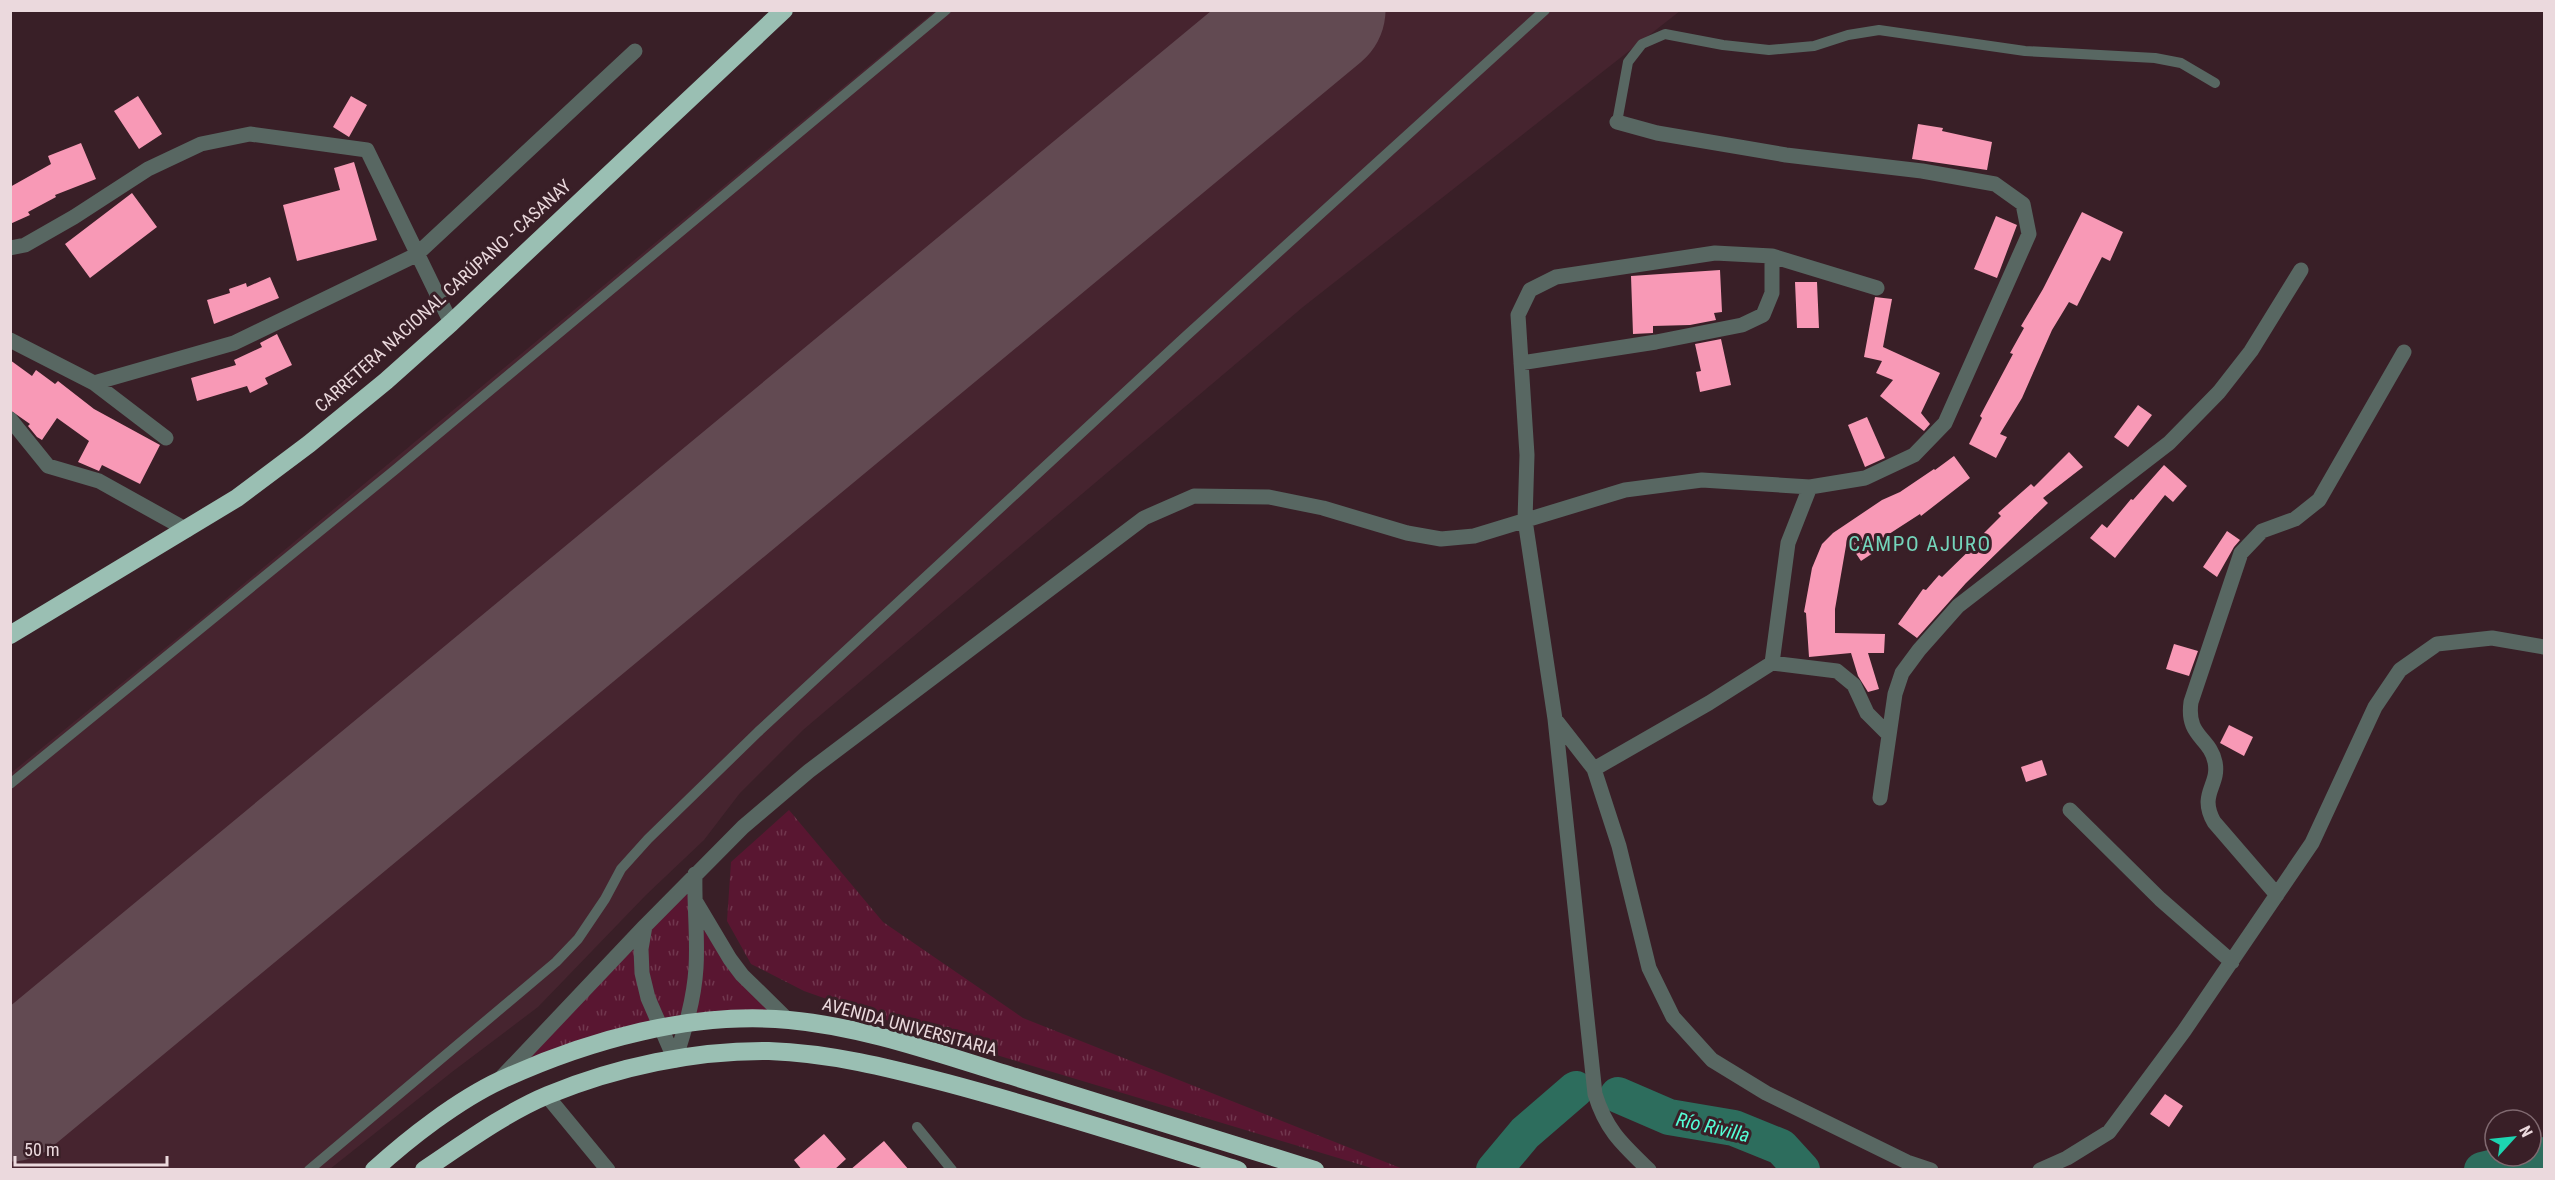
<svg xmlns="http://www.w3.org/2000/svg" width="2555" height="1180" viewBox="0 0 2555 1180" font-family="'Roboto Condensed',sans-serif">
	<style>
		.built { fill: #46242f }
		.grass { fill: url(#grass-tufts) }
		.lines { fill: none; stroke-linecap: round; stroke-linejoin: round }
		.river { stroke: #2d6d5d; stroke-width: 36 }
		.runway { stroke: #624a52; stroke-width: 135 }
		.building { fill: #f899b6 }
		.lane { stroke: #586762; stroke-width: 10 }
		.street { stroke: #586762; stroke-width: 15 }
		.highway { stroke: #9abfb3; stroke-width: 18 }
		.labels { text-anchor: middle; stroke-width: 6; stroke-linejoin: round; paint-order: stroke }
		.street-label { font-size: 18px; fill: #ebd9dd; stroke: #391f27 }
		.water-label { font-size: 20px; font-style: italic; fill: #55fdd6; stroke: #391f27 }
		.quarter-label { font-size: 21px; letter-spacing: 1.5px; fill: #74d5bb; stroke: #391f27 }
	</style>
	<defs>
		<pattern id="grass-tufts" width="24" height="20" patternUnits="userSpaceOnUse" patternTransform="scale(1.5)"><rect width="24" height="20" fill="#591631"/><path d="M3 7l-1-3M5 7V3M7 7l1-3M15 17l-1-3M17 17v-4M19 17l1-3" fill="none" stroke="#71374e"/></pattern>
	</defs>
	<rect width="100%" height="100%" fill="#391f27"/>
	<path class="built" d="M935,11H1680L1303,307L803,730L740,793L704,840L646,895L538,1007L452,1072L330,1169L11,1170V773L212,610Z"/>
	<path class="grass" d="M789,810L883,922L1023,1018L1403,1169H1375L920,1032L804,991L751,964L727,921L731,862Z
		M695,874L694,897L718,942L788,1020L687,1024L499,1081Z"/>
	<g class="lines">
		<path class="river" d="M1618,1095L1669,1117L1734,1128L1781,1147L1802,1170
			M1494,1170L1525,1133L1576,1089
			M2482,1170L2544,1155"/>
		<path class="runway" d="M10,1094L1318,10"/>
	</g>
	<path class="building" d="M138,96L162,134L139,149L114,111Z
		M351,96L367,105L349,137L333,127Z
		M1918,124L1943,128L1942,131L1992,142L1987,170L1912,159Z
		M81,143L96,179L55,195L56,197L28,212L30,215L10,224V187L51,164L48,156Z
		M354,162L377,240L297,261L283,205L340,190L334,168Z
		M132,193L157,227L90,278L65,244Z
		M2082,212L2123,232L2110,261L2102,257L2077,306L2069,302L2052,330L2022,398L2000,434L2007,437L1996,458L1969,444L1982,418L1980,416L2013,354L2010,353L2024,328L2021,326L2043,289Z
		M1996,216L2017,225L1997,278L1974,269Z
		M1720,270L1722,312L1714,313L1716,320L1690,325L1653,326V333L1633,334L1631,276Z
		M270,277L279,298L214,324L207,300L230,293L229,289L246,283L247,287Z
		M1795,282H1817L1819,328H1797Z
		M1875,297L1892,299L1883,347L1940,373L1921,413L1930,424L1924,431L1880,396L1893,380L1876,373L1882,361L1864,357Z
		M277,334L292,365L265,378L268,384L250,393L247,386L197,401L191,378L236,365L234,360L262,347L260,343Z
		M1721,339L1731,385L1700,392L1696,372L1701,371L1695,344Z
		M10,360L32,376L36,370L55,384L58,381L94,409L160,445L140,484L102,465L99,471L78,462L89,441L57,418L42,440L37,437L28,426L30,424L10,410Z
		M2138,405L2152,415L2128,447L2114,437Z
		M1867,417L1885,458L1865,467L1848,425Z
		M2069,452L2083,467L2043,498L2048,503L1966,583L1917,638L1898,624L1923,589L1926,590L1939,575L1942,577L1982,538L1981,536L2001,516L1998,513L2031,484L2034,487Z
		M1954,456L1970,478L1921,516L1920,514L1872,545L1876,551L1861,561L1847,540L1835,609V633L1885,634L1884,653H1868L1879,689L1868,692L1858,676L1851,653L1809,657L1806,613L1804,612L1812,568L1822,544L1833,533L1882,500L1900,492L1934,469L1935,470Z
		M2164,465L2187,486L2173,502L2165,495L2115,558L2090,538L2102,524L2107,528L2131,499L2133,500Z
		M2227,531L2240,540L2234,547L2217,577L2203,567Z
		M2174,644L2198,651L2189,676L2166,669Z
		M2229,725L2253,737L2244,756L2220,743Z
		M2042,760L2047,775L2026,782L2021,767Z
		M2165,1094L2183,1106L2169,1127L2150,1114Z
		M824,1134L846,1159L834,1170H802L794,1160Z
		M884,1141L909,1170H850Z"/>
	<g class="lines">
		<path class="lane" d="M1617,122L1628,62L1642,44L1665,34L1723,45L1769,50L1814,46L1848,35L1879,30L2025,51L2155,58L2181,63L2215,83
			M10,784L396,469L946,10
			M917,1127L952,1170
			M309,1170L556,962L578,939L605,899L621,869L648,839L758,732L1185,337L1545,10"/>
		<path class="street" d="M10,248L25,245L74,217L148,169L201,144L250,134L367,150L451,323
			M1877,288L1772,256L1715,253L1556,277L1530,290L1518,315L1527,455L1525,520L1555,719L1594,769L1619,846L1649,968L1673,1017L1712,1060L1766,1093L1907,1162L1931,1170
			M10,340L94,383L166,438
			M1521,363L1656,342L1742,325L1763,315L1772,293V256
			M94,383L234,343L416,255L635,51
			M10,419L48,466L99,481L187,530
			M1772,663L1788,543L1810,487
			M1555,719L1595,1094C1606,1130 1622,1144 1649,1170
			M1594,769L1709,703L1772,663L1837,671L1854,685L1867,713L1888,734
			M1880,798L1895,694L1902,673L1919,650L1958,606L2169,443L2219,392L2251,351L2301,270
			M2070,810L2160,899L2232,962
			M2277,895L2214,822C2198,793 2220,786 2215,762C2210,737 2186,737 2191,702L2241,553L2262,531L2295,519L2319,500L2404,352
			M696,902L730,959L742,975L788,1020
			M675,1060L648,998L642,973L641,949L645,926L743,827L809,771L1144,518L1194,496L1269,497L1323,508L1407,533L1441,539L1474,536L1625,490L1702,480L1810,487L1865,478L1914,455L1945,423L2029,234L2023,204L1995,184L1922,171L1786,155L1657,133L1617,122
			M675,1060C685,1029 694,1000 696,968C698,937 694,905 695,874
			M501,1078L645,926
			M547,1096L608,1170
			M2040,1170L2067,1158L2109,1132L2184,1031L2312,843L2375,707L2400,670L2437,644L2492,638L2544,647"/>
		<path class="highway" d="M10,635L237,498L309,444L386,381L451,323L784,10
			M374,1170C409,1138 458,1100 501,1080C588,1040 692,1011 789,1020C865,1027 939,1054 1012,1076C1113,1107 1214,1138 1315,1170
			M424,1170C463,1144 505,1113 548,1095C616,1067 695,1050 769,1051C830,1053 889,1068 947,1083C1045,1109 1141,1140 1238,1170"/>
	</g>
	<g class="labels">
		<g class="street-label">
			<text transform="translate(443 296) rotate(-42)" y="6">CARRETERA NACIONAL CARÚPANO - CASANAY</text>
			<text transform="translate(910 1027) rotate(15)" y="6">AVENIDA UNIVERSITARIA</text>
		</g>
		<g class="water-label">
			<text transform="translate(1713 1127) rotate(13)" y="7">Río Rivilla</text>
		</g>
		<g class="quarter-label">
			<text x="1920" y="551">CAMPO AJURO</text>
		</g>
	</g>
	<rect width="2555" height="1180" fill="none" stroke="#ebd9dd" stroke-width="24"/>
	<g transform="translate(2513 1138) rotate(63)"><circle r="28" fill="#391f27" stroke="#806970" stroke-width="1.5"/>
	<path d="M0-4.5L10 22L0 15L-10 22Z" fill="#1dd5b1"/>
	<text y="-9" font-size="16" font-weight="bold" text-anchor="middle" fill="#ebd9dd">N</text>
	</g>
	<path d="M15 1156v9h152v-9" fill="none" stroke="#ebd9dd" stroke-width="3"/>
	<text x="24" y="1156" font-size="18" fill="#ebd9dd" stroke="#391f27" stroke-width="4.5" paint-order="stroke">50 m</text>
</svg>
